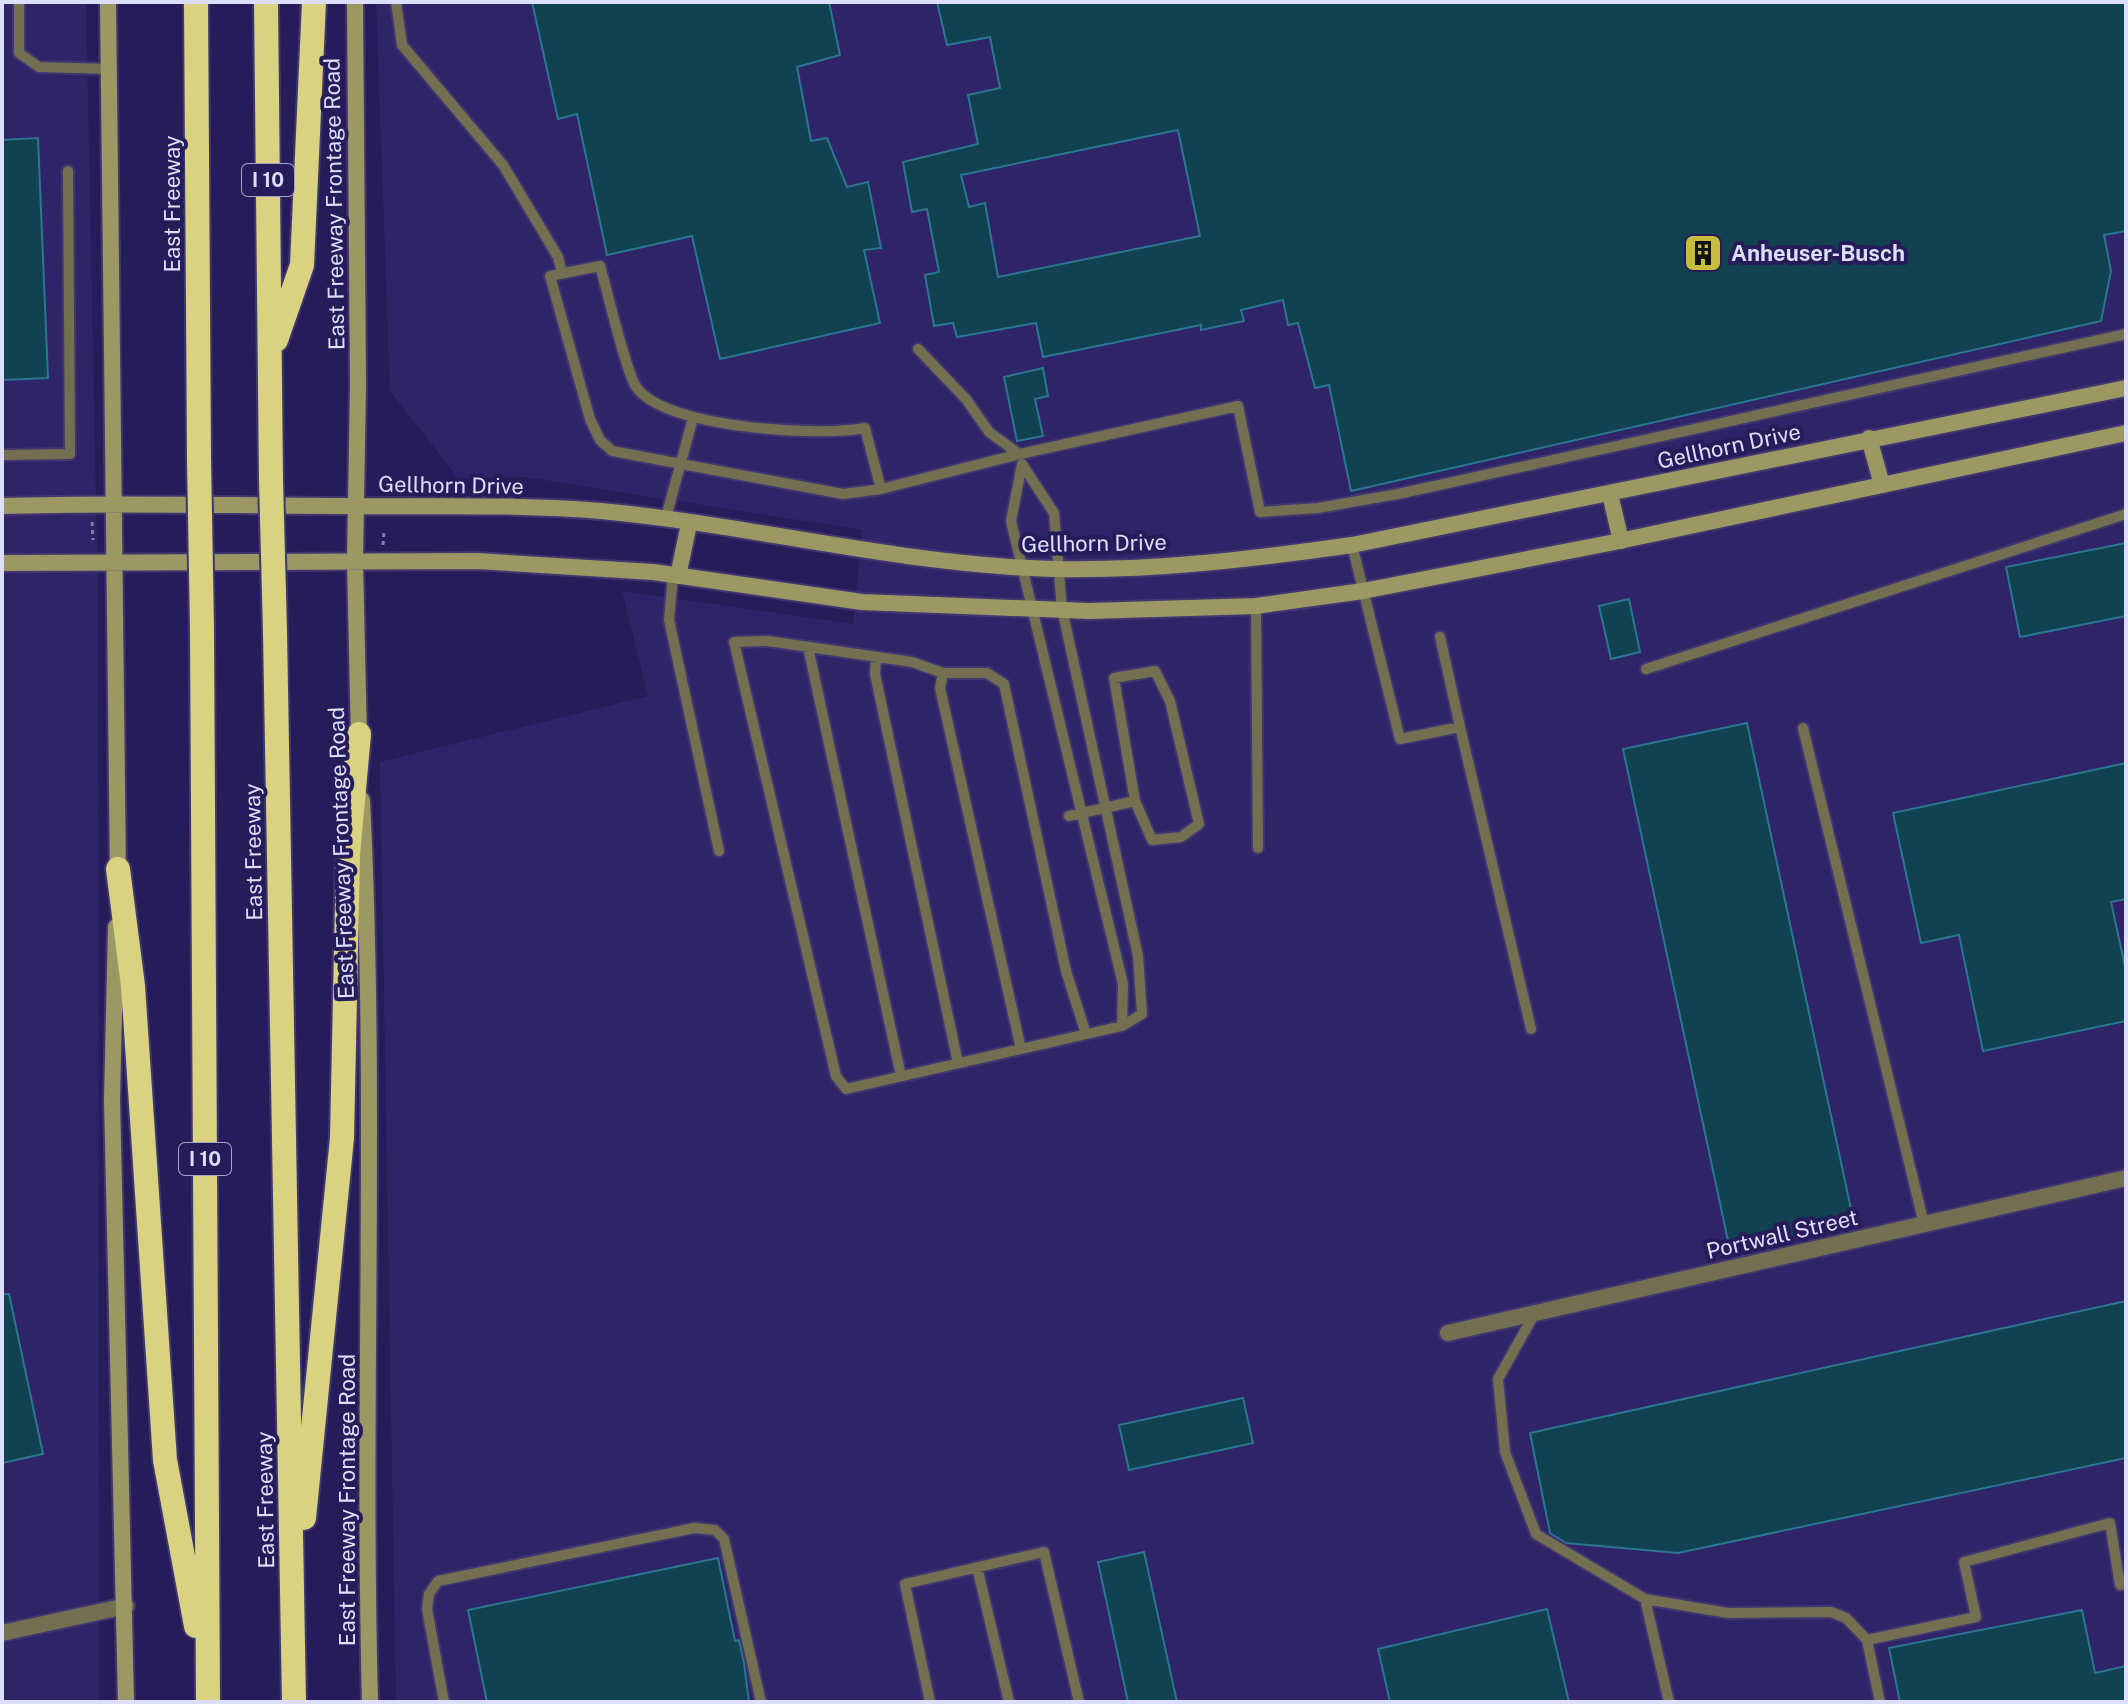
<svg xmlns="http://www.w3.org/2000/svg" width="2128" height="1704" viewBox="0 0 2128 1704" font-family="'Public Sans',sans-serif">
	<style>
		.built { fill: #2f2468 }
		.building { fill: #124151; stroke: #2b7690; stroke-width: 2; fill-rule: evenodd }
		.lines { fill: none; stroke-linecap: round; stroke-linejoin: round }
		.lane-casing { stroke: #403770; stroke-width: 14 }
		.street-casing { stroke: #403770; stroke-width: 20 }
		.secondary-casing { stroke: #403770; stroke-width: 20 }
		.highway-casing { stroke: #403770; stroke-width: 28 }
		.path { stroke: #837eac; stroke-width: 3; stroke-dasharray: 4 4; stroke-linecap: butt }
		.lane { stroke: #727050; stroke-width: 10 }
		.street { stroke: #727050; stroke-width: 16 }
		.secondary { stroke: #9b9864; stroke-width: 16 }
		.highway { stroke: #d8d281; stroke-width: 24 }
		.highway-bridge-casing { stroke: #403770; stroke-width: 28; stroke-linecap: butt }
		.highway-bridge { stroke: #d8d281; stroke-width: 24 }
		.labels { text-anchor: middle; stroke-width: 8; stroke-linejoin: round; paint-order: stroke }
		.shield { fill: #261c59; stroke: #a6a3cb; stroke-width: 2 }
		.shield-label { font-size: 20px; font-weight: bold; fill: #ddddfc }
		.street-label { font-size: 22px; fill: #ddddfc; stroke: #261c59 }
		.poi-label { font-size: 22px; font-weight: bold; fill: #ddddfc; stroke: #261c59; text-anchor: start }
	</style>
	<rect width="100%" height="100%" fill="#261c59"/>
	<path class="built" d="M2,2H86L98,601L99,1702H2Z
		M376,2H2126V1702H396L380,762L648,696L622,591L853,624L862,530L525,477L459,479L390,391Z"/>
	<path class="building" d="M532,2H829L840,55L797,67L811,141L827,138L847,187L868,182L881,248L864,250L880,323L720,359L692,236L607,255L577,114L558,119Z
		M937,2H2126V231L2104,235L2111,271L2101,321L1351,491L1329,385L1315,388L1298,323L1288,325L1283,300L1241,310L1244,321L1201,330V325L1043,357L1036,323L957,337L953,323L934,326L925,275L939,272L927,209L912,212L903,162L978,144L968,95L1000,88L990,37L947,45ZM1178,130L1200,236L998,277L985,203L969,207L961,175Z
		M38,138L48,378L2,380V140Z
		M1043,368L1048,396L1035,399L1043,436L1017,441L1004,377Z
		M2126,543V616L2020,637L2006,567Z
		M1629,599L1640,652L1611,659L1599,606Z
		M1747,723L1854,1223L1730,1250L1623,749Z
		M2126,763V899L2111,902L2126,971V1021L1983,1051L1959,935L1921,943L1893,813Z
		M2,1294H9L43,1454L2,1463Z
		M2126,1301V1458L1678,1553L1566,1543L1550,1533L1530,1433Z
		M1243,1398L1253,1443L1129,1470L1119,1425Z
		M1144,1552L1177,1702H1128L1098,1562Z
		M718,1558L735,1641L739,1640L744,1663L749,1702H487L468,1610Z
		M1547,1609L1569,1702H1390L1378,1649Z
		M2082,1610L2095,1673L2126,1666V1702H1900L1889,1648Z"/>
	<g class="lines">
		<g class="lane-casing">
			<path id="lane" d="M19,2V53L39,67L109,69
				M396,2L402,45L503,165L558,257L562,273
				M918,349L966,399L989,432L1019,454
				M2,455L70,454L68,171
				M881,489L865,428C819,437 666,428 637,388C626,374 607,289 600,266L550,276L590,419L600,440L612,451L843,494L881,489L1020,454L1238,406L1260,512L1318,508L1398,494L2126,334
				M665,521L693,418
				M1352,545L1400,739L1460,727L1531,1029
				M673,575L669,620L719,851
				M1256,606L1258,848
				M1440,637L1460,727
				M808,647L901,1076
				M876,658L875,674L958,1063
				M1646,669L2126,514
				M943,673L940,688L1021,1049
				M1803,728L1924,1224
				M1069,816L1135,801L1114,678L1155,671L1170,701L1199,824L1181,837L1152,840L1135,801
				M1086,1034L1066,971L1004,684L987,673H943L912,662L768,641L734,642L836,1076L846,1089L1122,1026L1123,984L1011,521L1022,464L1054,513L1062,609L1138,956L1142,1014L1122,1026
				M1535,1313L1498,1379L1505,1452L1536,1534L1645,1599L1669,1702
				M977,1567L1009,1702
				M1645,1599L1728,1613L1831,1612L1846,1618L1867,1640
				M444,1702L427,1609L429,1594L438,1581L694,1528L715,1530L724,1539L761,1702
				M930,1702L905,1584L1044,1552L1079,1702
				M1880,1702L1867,1640L1976,1617L1964,1562L2110,1523L2120,1585L2126,1584"/>
		</g>
		<g class="street-casing">
			<path id="street" d="M1448,1333L2126,1178
				M2,1633L126,1606"/>
		</g>
		<g class="secondary-casing">
			<path id="secondary" d="M108,2L118,876
				M355,2L358,384L355,561L359,741
				M1869,438L1882,485
				M1610,494L1621,541
				M2,506C120,502 238,506 356,506C438,507 520,504 601,511C752,525 901,565 1054,569C1153,571 1254,559 1352,545L2126,388
				M2,563L477,561L653,572L862,602L1089,611L1256,606L1363,591L1610,543L2126,433
				M678,576L689,524
				M362,800C377,1101 362,1401 370,1702
				M116,927L112,1100L126,1702"/>
		</g>
		<g class="highway-casing">
			<path id="highway" d="M196,2L199,458
				M266,2L271,480
				M276,340L302,265L314,2
				M202,629L208,1702
				M275,632L294,1702
				M118,869L133,986L165,1460L196,1626
				M304,1518L342,1138L348,855L359,734"/>
		</g>
		<path class="path" d="M92,522L93,540
			M383,545L384,530"/>
		<use href="#lane" class="lane"/>
		<use href="#street" class="street"/>
		<use href="#secondary" class="secondary"/>
		<use href="#highway" class="highway"/>
		<g class="highway-bridge-casing">
			<path id="highway-bridge" d="M199,458L202,629
				M271,480L275,632"/>
		</g>
		<use href="#highway-bridge" class="highway-bridge"/>
	</g>
	<defs>
		<g id="building-square" transform="scale(2)"><rect x="-9" y="-9" width="18" height="18" rx="4" fill="#c6bc3d" stroke="#261c59"/><path d="M-4-6H4V6H1V3H-1V6H-4ZM-2.5-4.3h1.7v1.8h-1.7ZM.8-4.3h1.7v1.8H.8ZM-2.5-1h1.7V.8h-1.7ZM.8-1h1.7V.8H.8Z" fill="#111"/></g>
	</defs>
	<g fill-rule="evenodd">
		<use href="#building-square" x="1703" y="253"/>
	</g>
	<g class="labels">
		<g class="shield">
			<rect x="242" y="164" width="52" height="32" rx="6"/>
			<rect x="179" y="1143" width="52" height="32" rx="6"/>
		</g>
		<g class="shield-label">
			<text x="268" y="187">I 10</text>
			<text x="205" y="1166">I 10</text>
		</g>
		<g class="street-label">
			<text transform="translate(172 204) rotate(-90)" y="8">East Freeway</text>
			<text transform="translate(334 204) rotate(-91)" y="8">East Freeway Frontage Road</text>
			<text transform="translate(1729 446) rotate(-12)" y="8">Gellhorn Drive</text>
			<text transform="translate(451 485) rotate(1)" y="8">Gellhorn Drive</text>
			<text transform="translate(1094 543) rotate(-1)" y="8">Gellhorn Drive</text>
			<text transform="translate(253 852) rotate(-91)" y="8">East Freeway</text>
			<text transform="translate(341 853) rotate(-92)" y="8">East Freeway Frontage Road</text>
			<text transform="translate(1782 1234) rotate(-13)" y="8">Portwall Street</text>
			<text transform="translate(265 1500) rotate(-91)" y="8">East Freeway</text>
			<text transform="translate(347 1500) rotate(-90)" y="8">East Freeway Frontage Road</text>
		</g>
		<g class="poi-label">
			<text x="1731" y="261">Anheuser-Busch</text>
		</g>
	</g>
	<rect width="2128" height="1704" fill="none" stroke="#ddddfc" stroke-width="8"/>
</svg>
